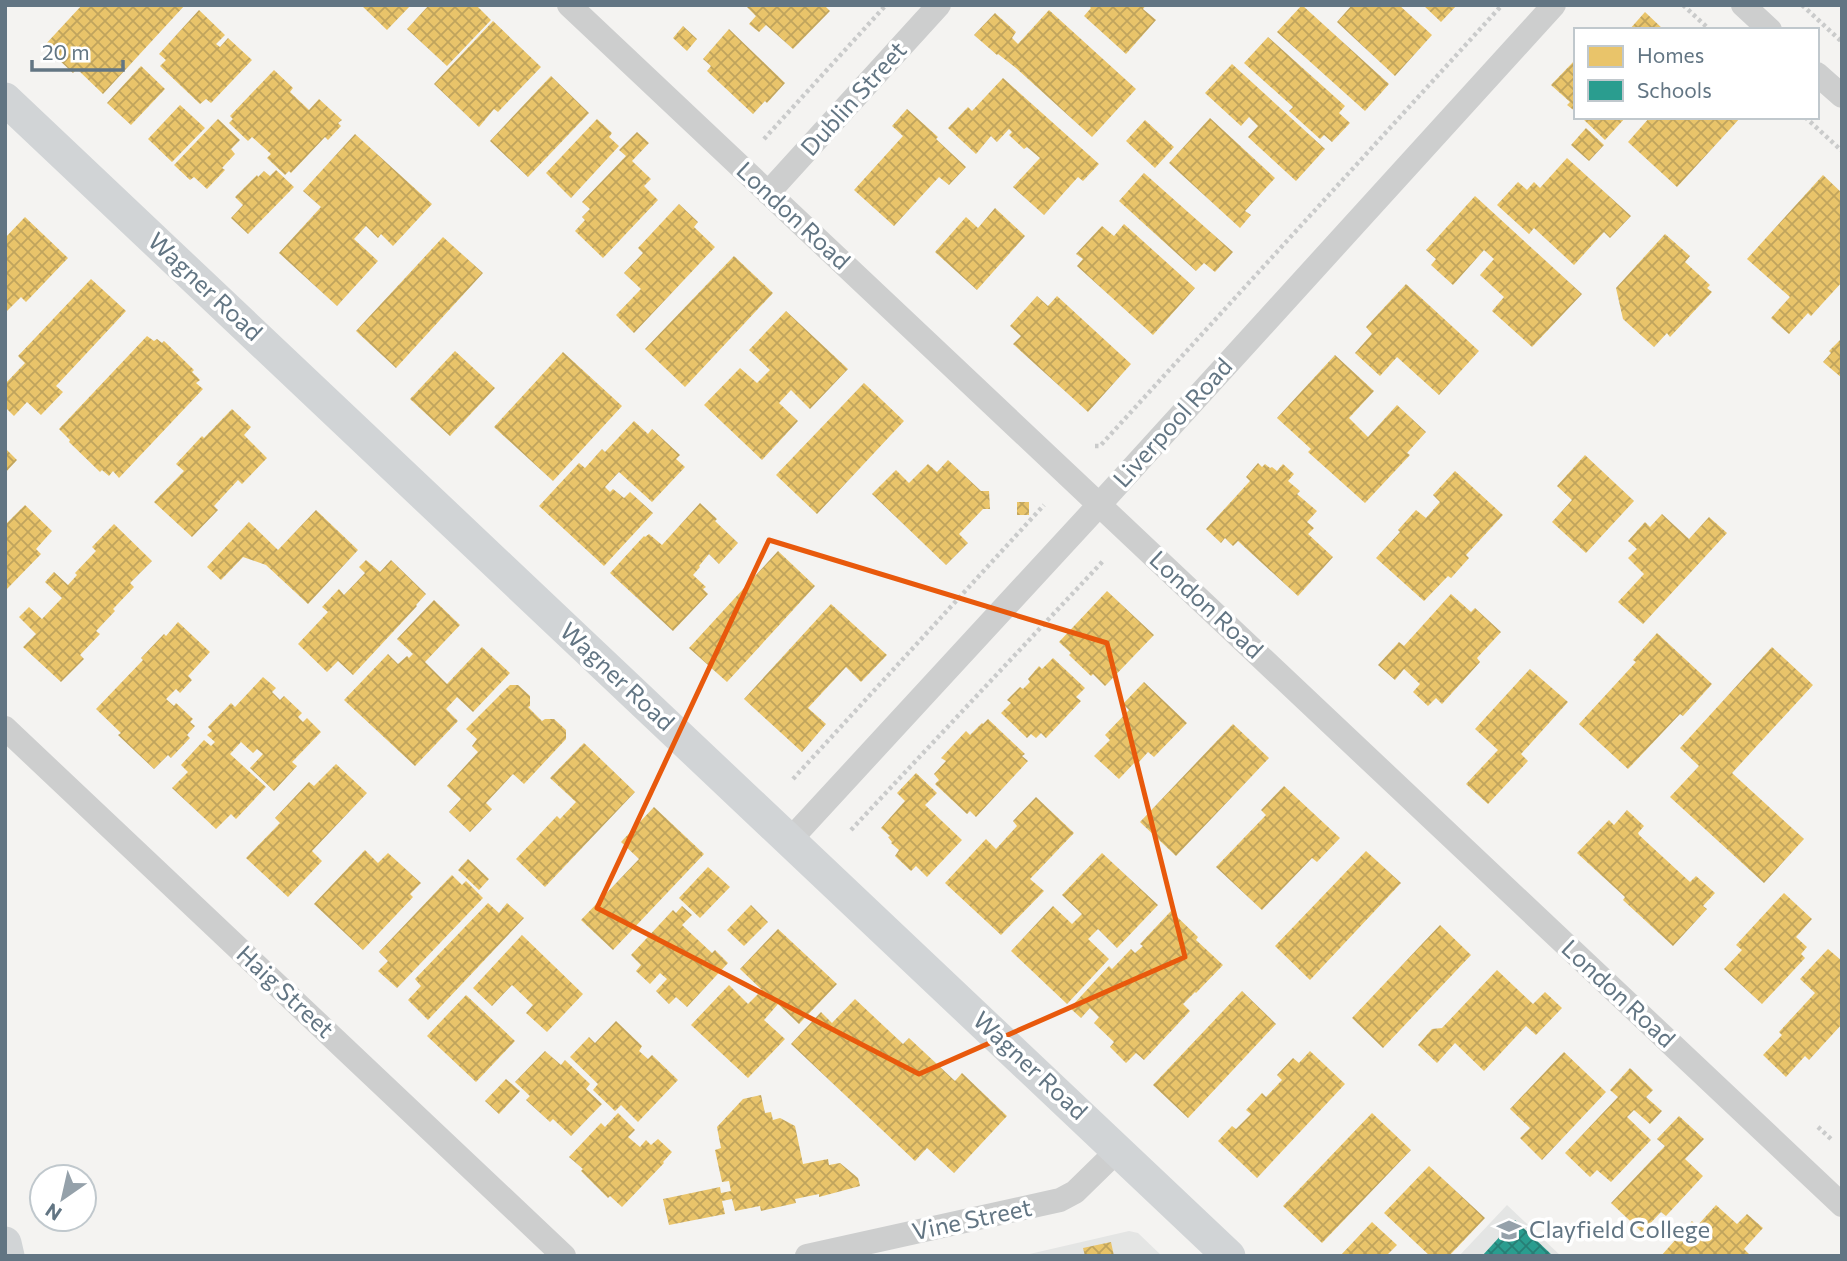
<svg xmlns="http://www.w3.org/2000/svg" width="1847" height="1261" viewBox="0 0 1847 1261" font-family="Commissioner,sans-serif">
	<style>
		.built { fill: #e4e5e4 }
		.homes { fill: url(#homes-cross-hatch) }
		.schools { fill: url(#schools-cross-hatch) }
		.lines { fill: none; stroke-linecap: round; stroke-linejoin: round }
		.path { stroke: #cacbcb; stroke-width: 4.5; stroke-dasharray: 3.5 3.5; stroke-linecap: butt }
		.street { stroke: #cdcece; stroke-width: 24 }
		.secondary { stroke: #d1d4d6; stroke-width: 33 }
		.marked { fill: none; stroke: #e8590c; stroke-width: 5; stroke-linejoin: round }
		.labels { text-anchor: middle; stroke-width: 7; stroke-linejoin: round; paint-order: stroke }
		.street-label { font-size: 24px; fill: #627583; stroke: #fff }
		.poi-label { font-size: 24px; fill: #627583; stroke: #fff; text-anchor: start }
	</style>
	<defs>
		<pattern id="homes-cross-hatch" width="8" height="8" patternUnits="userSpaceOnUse" patternTransform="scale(1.75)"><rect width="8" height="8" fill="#e9c46a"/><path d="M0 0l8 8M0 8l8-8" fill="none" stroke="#c0a45d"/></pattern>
		<pattern id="schools-cross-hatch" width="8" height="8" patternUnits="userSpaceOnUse" patternTransform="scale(1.75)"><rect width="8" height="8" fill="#2a9d8f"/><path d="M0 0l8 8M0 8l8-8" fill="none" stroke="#277e75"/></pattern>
	</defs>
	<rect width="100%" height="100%" fill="#f4f3f1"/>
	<path class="built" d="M1507,1205L1561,1256H1459Z
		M1129,1231L1138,1233L1162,1256H1021Z"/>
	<path class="homes" d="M82,5H185L103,94L77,69L73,73L44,46Z
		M361,5H411L387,30Z
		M429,5H476L491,20L447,66L407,29Z
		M745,5H824L830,11L793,49L766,25L759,32L749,24L756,16Z
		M1088,5H1146L1143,9L1156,20L1126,54L1084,16L1091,8Z
		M1302,5L1389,84L1365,111L1277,32Z
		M1352,5H1399L1432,35L1395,76L1337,22Z
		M1423,5H1457L1441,22Z
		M199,10L225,35L216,44L220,47L228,38L252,60L211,103L206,99L200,104L160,66L166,60L159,54Z
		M1049,10L1136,89L1092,137L1016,68L998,54L997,55L974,35L995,13L1016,32L1012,38L1018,44Z
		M1645,12L1664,30H1629Z
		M493,21L541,67L498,112L494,109L479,127L434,84Z
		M683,26L697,39L687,51L673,38Z
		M729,29L785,83L767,103L765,101L753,114L707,71L711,66L703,59Z
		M1268,37L1345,106L1339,113L1350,123L1332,142L1324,135L1320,139L1289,111L1293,107L1244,63Z
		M1576,59V112L1567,105L1570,102L1551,85Z
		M1232,64L1325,149L1296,181L1248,137L1258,126L1249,117L1241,126L1205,93Z
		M141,66L165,89L131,125L107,103Z
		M274,70L293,88L290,92L309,110L319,99L342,120L338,123L341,126L328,140L325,137L291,173L289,171L285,175L267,158L271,154L252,137L248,141L229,123L233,119L230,116Z
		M551,76L589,113L528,177L490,141Z
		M1003,78L1099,164L1083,181L1078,177L1044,215L1013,187L1040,158L1027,147L1024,149L1009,135L1012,132L1009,129L997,142L991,136L976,154L948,128L968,107L972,111Z
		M180,105L205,128L172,162L148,139Z
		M907,109L938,137L936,139L966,167L949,185L939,177L894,226L854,190L903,136L892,126Z
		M1581,117H1626L1605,140Z
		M1650,117H1741L1677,187L1628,142Z
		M1210,118L1275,178L1245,211L1251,215L1240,228L1169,163Z
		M218,119L240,140L231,149L235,154L222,168L225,170L207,189L194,177L190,180L174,165Z
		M597,119L612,133L609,137L619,146L571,198L546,173Z
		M1145,120L1174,147L1155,168L1126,141Z
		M1586,128L1604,145L1589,161L1571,145Z
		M637,132L649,143L632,161L651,179L644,186L658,200L603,258L575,231L585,220L582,217L590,209L582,202L626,156L619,150Z
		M355,134L432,204L393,246L381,234L378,238L366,226L354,239L378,261L337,306L279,253L321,207L303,191Z
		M1567,158L1631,216L1610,238L1604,232L1574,265L1534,228L1529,234L1497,205L1518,182L1527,190L1534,182L1540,188Z
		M276,170L294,187L248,234L231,218L243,205L235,197L257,175L258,177L264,171L270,176Z
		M1144,173L1233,252L1215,272L1204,263L1196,271L1119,201Z
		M1823,175L1842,193V282L1811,316L1808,313L1789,334L1771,318L1790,297L1747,259Z
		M1475,196L1582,294L1532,347L1492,311L1504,297L1480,275L1494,259L1484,250L1453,285L1431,265L1436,259L1426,250Z
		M679,204L698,222L694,227L715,247L634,333L616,315L641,289L624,273L643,253L638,248Z
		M995,208L1025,236L977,290L935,252L966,217L978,228Z
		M25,217L68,258L26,302L21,297L5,313V238Z
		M1124,224L1195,288L1153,335L1077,266L1083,259L1076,254L1102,226L1114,236Z
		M1665,234L1690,256L1685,262L1710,285L1707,288L1712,292L1670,337L1667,333L1654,347L1623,319L1616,288Z
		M443,237L483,273L396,368L356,331Z
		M734,256L773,293L685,387L645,349Z
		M91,279L126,311L56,386L63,392L41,415L27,402L14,416L5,407V384L25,363L18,356Z
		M1406,284L1479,351L1439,395L1397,357L1380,376L1355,353L1372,334L1366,327Z
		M1037,296L1048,306L1057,296L1131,364L1088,412L1013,344L1021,336L1010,326Z
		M786,311L848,369L810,409L791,390L779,403L798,421L762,460L704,405L740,368L757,383L770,370L749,350Z
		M147,336L154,341L157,339L162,343L164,341L194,370L192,372L200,380L196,383L203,389L119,478L113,471L109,476L102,470L100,472L69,442L70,440L59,429Z
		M1842,338V378L1823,362L1831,353L1829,351Z
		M455,351L495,388L450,436L410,399Z
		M563,352L622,406L553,481L494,427Z
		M1335,355L1374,391L1349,418L1368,437L1397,405L1426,432L1407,453L1410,455L1365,503L1308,452L1311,449L1277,418Z
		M864,383L904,421L817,514L776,475Z
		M232,409L251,427L244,435L267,458L242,484L238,480L214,506L218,510L192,537L154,502L184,471L176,464L202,436L204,438Z
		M634,421L648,434L652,429L680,455L676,459L685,467L652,502L619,472L605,487L610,492L613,489L624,498L630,492L653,513L604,566L539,506L579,463L585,468L602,449L605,452Z
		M5,448L17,460L5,473Z
		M1585,455L1634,501L1586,553L1552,522L1572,500L1557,486Z
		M948,460L981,491H989L990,509H983L959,534L968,543L946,565L872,494L896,470L909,483L928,464L937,472Z
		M1258,463L1262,467L1265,464L1270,468L1272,467L1277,471L1283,464L1294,474L1288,481L1300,491L1297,494L1317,511L1307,522L1314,528L1308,534L1333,557L1298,596L1238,541L1233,546L1225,538L1221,543L1206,529L1250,481L1246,477Z
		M1455,471L1503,515L1466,555L1469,558L1451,578L1448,576L1424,601L1376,558L1400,532L1398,530L1416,510L1426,518L1440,502L1433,495Z
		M1017,502H1029V515H1017Z
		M700,503L717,519L715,521L738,543L719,564L709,554L699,566L700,567L693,575L706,587L703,589L708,594L673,631L610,573L644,536L645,537L649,534L662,545Z
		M25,505L52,531L36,549L41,554L5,591V525Z
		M316,510L358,550L308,604L266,565L243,557L221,580L207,567L249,522L278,550Z
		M1662,514L1689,539L1709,517L1727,533L1643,624L1618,602L1644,574L1628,558L1637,549L1628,541L1645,522L1650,527Z
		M114,524L152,561L130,583L134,587L113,609L115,611L96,631L100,634L80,655L84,659L61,682L23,647L36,634L19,617L29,607L42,619L62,598L45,582L54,572L68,585L77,575L75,573L96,551L92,547Z
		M778,551L815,586L727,682L689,648Z
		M366,560L380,572L391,560L426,594L416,605L417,606L353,675L338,661L327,672L298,644L328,612L322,607L339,589L344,595L365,573L359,567Z
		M1107,591L1154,635L1105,686L1093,674L1091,676L1069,655L1071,653L1059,642Z
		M1451,594L1471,612L1475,608L1501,632L1477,658L1480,662L1442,704L1436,698L1428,706L1413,692L1420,684L1404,669L1395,680L1378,665L1399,642L1404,646Z
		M434,600L460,625L425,662L447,684L482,647L510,673L473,712L457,697L446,709L458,721L415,766L344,700L388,654L398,664L407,656L409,658L413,654L397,639Z
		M831,604L887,655L861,682L846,667L808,708L826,724L802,752L744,699Z
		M178,622L210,652L188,676L192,680L180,693L176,689L166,699L174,706L176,703L193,719L190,722L195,726L187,735L190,738L171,758L168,755L154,769L118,735L121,733L96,709L143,660L141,658L164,634L166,636Z
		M1657,633L1712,684L1683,716L1680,714L1628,769L1579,724L1636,662L1633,660Z
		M1772,647L1813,685L1732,773L1804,839L1764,883L1670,797L1699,766L1680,748Z
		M1053,658L1085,688L1076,697L1081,701L1046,738L1041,733L1036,738L1031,734L1027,738L1001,713L1011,703L1007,700L1020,687L1023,689L1030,682L1028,679L1039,666L1042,669Z
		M1530,669L1568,702L1521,754L1528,761L1488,804L1466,784L1498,750L1475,729Z
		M263,677L276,688L272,692L280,700L284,696L302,713L298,717L303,722L307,718L321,732L292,762L297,766L274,791L250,768L263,754L257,749L253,753L241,742L230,754L266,787L236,819L231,814L216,829L172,788L188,772L181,765L204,740L211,746L215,742L207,735L212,731L208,727L231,703L235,707Z
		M1144,682L1187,723L1154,757L1148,752L1139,762L1137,760L1119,779L1094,756L1110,740L1105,735L1129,710L1123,704Z
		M510,685H518L530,696V706L528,707L542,721L545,719H554L566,730V739L524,784L513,774L486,803L492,809L470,832L449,812L461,799L447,786L478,752L472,746L477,739L466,729Z
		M988,719L1025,754L1022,756L1028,761L976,817L970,811L967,814L935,784L939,780L934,774L946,761L941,758L966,731L970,735L982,723L983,724Z
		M1233,724L1269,758L1176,856L1140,822Z
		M584,743L635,792L545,887L516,859L557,816L560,819L576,802L550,778Z
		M336,764L367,793L312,851L322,861L288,897L246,858L280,823L275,818L309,782L314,786Z
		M916,773L937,793L925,805L962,840L927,877L916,866L911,871L895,856L899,850L891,843L892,842L888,837L890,836L881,828L905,801L897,793Z
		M1284,786L1340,838L1317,862L1312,858L1262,910L1216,867L1266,815L1261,810Z
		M1036,797L1074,833L1030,879L1044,891L1001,935L945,883L986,839L996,849L1017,826L1013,821Z
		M654,807L704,854L613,950L581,920L639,859L621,842Z
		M1627,810L1644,826L1638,833L1639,835L1690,882L1696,876L1715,893L1703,906L1707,909L1673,946L1623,900L1625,897L1577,853L1609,820L1614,825Z
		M365,850L378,863L388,853L421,883L410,894L413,897L363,950L314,904Z
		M1366,851L1401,883L1310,980L1275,946Z
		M1102,853L1158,905L1117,948L1098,929L1088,939L1109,959L1067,1004L1011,951L1053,906L1072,924L1082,914L1062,895Z
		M468,859L489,879L479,890L458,870Z
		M708,867L730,887L700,918L679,898Z
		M452,875L462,885L466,881L483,898L397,988L378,971L388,961L379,952Z
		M1784,893L1812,919L1796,937L1807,947L1801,954L1805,958L1762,1004L1724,969L1742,950L1736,945Z
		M488,903L499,913L507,903L524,918L428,1020L408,1000L421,986L415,979Z
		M751,905L768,922L744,946L727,930Z
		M682,906L692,915L682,925L712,953L715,950L728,963L687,1007L676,997L669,1004L656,991L667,979L660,973L650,984L636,971L641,965L631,955L673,910L676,913Z
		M1171,911L1198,937L1196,940L1223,965L1196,993L1195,992L1183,1004L1190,1011L1144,1060L1136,1053L1126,1063L1110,1047L1114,1042L1094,1023L1099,1017L1090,1008L1081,1018L1070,1008L1109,966L1112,969L1131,949L1135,953L1143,946L1140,944Z
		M1440,925L1471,955L1383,1048L1352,1018Z
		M778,929L837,984L799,1024L778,1004L764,1020L785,1039L748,1078L691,1025L729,985L748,1004L762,990L740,969Z
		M522,935L583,994L547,1032L526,1013L533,1005L512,985L492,1006L473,988Z
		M1828,949L1842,961V1024L1809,1060L1805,1056L1786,1077L1763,1055L1782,1035L1779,1032L1815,993L1800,979Z
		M1497,970L1533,1004L1545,992L1562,1008L1536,1035L1526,1026L1484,1071L1455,1043L1437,1063L1418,1045L1432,1029L1442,1028Z
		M1242,991L1276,1024L1188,1118L1153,1085Z
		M466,995L515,1041L476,1082L427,1036Z
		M855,999L903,1044L909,1038L955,1081L962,1073L1007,1116L954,1173L927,1148L915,1161L791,1044L821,1012L832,1023Z
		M616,1021L642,1046L639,1051L648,1059L652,1055L678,1080L638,1122L621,1105L615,1111L593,1090L598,1084L570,1057L589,1037L595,1043Z
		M545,1051L561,1065L565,1060L590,1084L586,1089L602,1104L571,1136L553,1119L550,1122L526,1100L530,1096L515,1082Z
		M1310,1051L1345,1084L1257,1178L1218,1141L1232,1126L1236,1129L1251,1114L1246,1110L1262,1093L1266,1097L1282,1080L1277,1075L1293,1058L1299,1063Z
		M1564,1052L1606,1092L1542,1160L1520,1138L1530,1128L1510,1109Z
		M1630,1068L1653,1090L1646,1097L1662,1111L1650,1124L1634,1110L1627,1117L1651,1140L1611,1182L1597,1170L1590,1177L1565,1153L1618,1097L1610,1090Z
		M506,1079L520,1091L499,1114L485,1101Z
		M761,1095L765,1113L771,1112L773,1120L780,1118L795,1126L803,1164L828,1159L829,1165L840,1163L858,1178L860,1186L819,1197V1194L795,1199L796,1203L761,1211L760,1206L735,1211L732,1199L722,1201L725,1214L669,1225L663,1199L720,1187L721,1193L731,1191L729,1181L722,1182L715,1150L721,1148L717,1127L743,1099Z
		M618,1113L635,1130L628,1137L640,1147L646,1140L651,1145L658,1139L672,1152L663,1162L664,1163L622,1207L610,1196L608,1198L581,1171L583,1169L569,1157L601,1123L605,1127Z
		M1372,1113L1411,1150L1322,1243L1283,1206Z
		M1679,1116L1704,1139L1685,1159L1703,1176L1666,1216L1661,1212L1642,1232L1611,1203L1665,1146L1657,1139Z
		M1429,1166L1485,1218L1449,1256H1430L1384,1213Z
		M1716,1205L1737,1224L1747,1214L1763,1228L1744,1249L1751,1256H1661L1692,1221L1697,1226Z
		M1372,1222L1397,1245L1386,1256H1340Z
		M1111,1242L1114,1256H1085L1083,1248Z"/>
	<path class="schools" d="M1515,1220L1553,1256H1482Z"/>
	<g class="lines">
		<path class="path" d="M1683,5L1710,30
			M1802,5L1842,42
			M1805,117L1842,151
			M764,139L886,5
			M1095,446H1100L1502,5
			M793,779L1044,505
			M851,830L1104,560
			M1818,1127L1831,1139"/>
		<path class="street" d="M569,5L1842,1205
			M1743,5L1770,30
			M1817,74L1842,96
			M768,193L939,5
			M5,728L564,1256
			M790,840L1099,505L1554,5
			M807,1256L1060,1200L1075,1192L1118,1150"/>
		<path class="secondary" d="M5,99L1229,1256
			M5,1243L8,1256"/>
	</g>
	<path class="marked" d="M769,540L1107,643L1185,957L919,1074L597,908Z"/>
	<defs>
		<g id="school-bare" transform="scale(1.89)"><path d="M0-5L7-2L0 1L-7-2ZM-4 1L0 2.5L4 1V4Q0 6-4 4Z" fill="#95a1aa" stroke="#fff" stroke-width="2.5" paint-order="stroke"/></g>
	</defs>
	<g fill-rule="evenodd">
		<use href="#school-bare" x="1509" y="1230"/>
	</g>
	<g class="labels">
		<g class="street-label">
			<text transform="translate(854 99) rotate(-48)" y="8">Dublin Street</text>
			<text transform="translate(793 216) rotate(43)" y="8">London Road</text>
			<text transform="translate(205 287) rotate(43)" y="8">Wagner Road</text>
			<text transform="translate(1173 423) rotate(-48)" y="8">Liverpool Road</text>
			<text transform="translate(1206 605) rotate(43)" y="8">London Road</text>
			<text transform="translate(617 677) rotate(43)" y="8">Wagner Road</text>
			<text transform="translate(285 992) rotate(43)" y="8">Haig Street</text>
			<text transform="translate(1618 994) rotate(43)" y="8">London Road</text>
			<text transform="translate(1030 1066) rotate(43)" y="8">Wagner Road</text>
			<text transform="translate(972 1220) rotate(-12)" y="8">Vine Street</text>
		</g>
		<g class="poi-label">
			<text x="1529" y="1238">Clayfield College</text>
		</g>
	</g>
	<rect width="1847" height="1261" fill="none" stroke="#627583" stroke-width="14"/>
	<rect x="1574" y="28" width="245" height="91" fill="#ffffff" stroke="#c0c8cd" stroke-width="2"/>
	<rect x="1588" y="46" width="35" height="21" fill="#e9c46a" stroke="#c0c8cd" stroke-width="2"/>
	<text x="1637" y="63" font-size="21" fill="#627583">Homes</text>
	<rect x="1588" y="80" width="35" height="21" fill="#2a9d8f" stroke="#c0c8cd" stroke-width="2"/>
	<text x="1637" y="98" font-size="21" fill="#627583">Schools</text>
	<g transform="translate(63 1198) rotate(214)"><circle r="33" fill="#ffffff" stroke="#c0c8cd" stroke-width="2"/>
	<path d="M0-5L12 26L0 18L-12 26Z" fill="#95a1aa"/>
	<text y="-10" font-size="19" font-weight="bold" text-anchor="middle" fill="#627583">N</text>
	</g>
	<path d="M32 60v10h91v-10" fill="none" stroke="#627583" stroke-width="3.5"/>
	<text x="42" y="60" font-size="21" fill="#627583" stroke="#ffffff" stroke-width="5" paint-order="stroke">20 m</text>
</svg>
